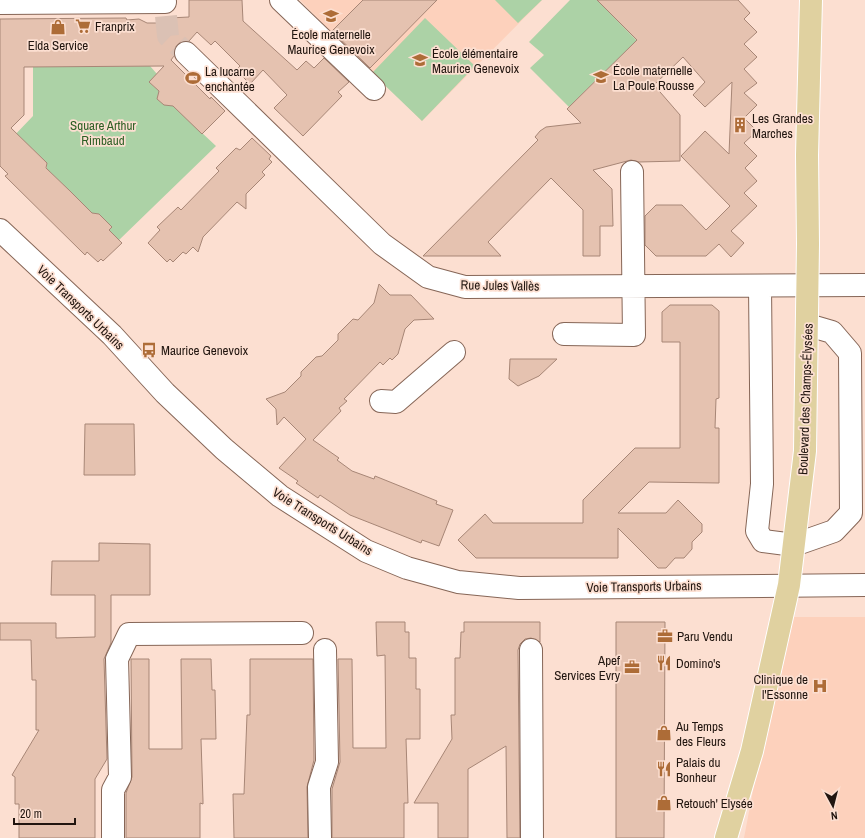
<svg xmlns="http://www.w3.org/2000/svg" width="865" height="838" viewBox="0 0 865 838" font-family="'Archivo Narrow',sans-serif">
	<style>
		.built { fill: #fdd1bc }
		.green { fill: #acd2a6 }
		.building { fill: #e5c2b0; stroke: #a78676 }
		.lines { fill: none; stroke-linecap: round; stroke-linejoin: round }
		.minor-tunnel { stroke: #dbc1b4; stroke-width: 22; stroke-dasharray: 22 11; stroke-linecap: butt }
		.minor-casing { stroke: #866657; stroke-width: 24 }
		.major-casing { stroke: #fff; stroke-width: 24 }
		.minor { stroke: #fff; stroke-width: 22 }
		.major { stroke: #e0d1a0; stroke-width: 22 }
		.labels { text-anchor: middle; stroke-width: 3.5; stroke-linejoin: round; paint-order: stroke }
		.poi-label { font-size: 13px; fill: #21150f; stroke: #fcdfd1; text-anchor: start }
		.park-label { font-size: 13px; fill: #2c5f24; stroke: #fcdfd1 }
		.street-label { font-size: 13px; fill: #21150f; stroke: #fcdfd1 }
	</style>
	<rect width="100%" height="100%" fill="#fcdfd1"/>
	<path class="built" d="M300,0H542L422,121L353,53L365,41L360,36L347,48Z
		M789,617H865V838H744L760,754Z"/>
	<path class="green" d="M495,0H542L518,23Z
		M570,0H597L641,45L622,55L569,107L530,68L544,55L529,42Z
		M425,18L475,66L422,121L372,73Z
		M150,66L157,74L149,82L160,92L157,99L169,102L216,146L119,240L109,230L112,227L104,220L93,215L50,172L47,175V163L32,149L11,139L33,116V67Z"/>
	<path class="building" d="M189,0H242L243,21L297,70L306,61L314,68L324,58L349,82L338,92L342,96L303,136L274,108L287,95L263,70L250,84L236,70L240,66L215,41L211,45L197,32L189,41H182L177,45L174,50V56L171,60L210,99L211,97L225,111L202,134L173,106L164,105L157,99L159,91L149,82L164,66L24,67V115L11,128L47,163L46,168L70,191L92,213L99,214L112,227L109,230L122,243L103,261L101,259L98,262L87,252L85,255L5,176L8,174L0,166V19L126,18L127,20L139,19L147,23H169V18L189,17Z
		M363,0H437L370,68L332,31Z
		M597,0H738L750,13L744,19L757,32L744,44L757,57L744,69L757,83L744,93L757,105L744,118L757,131L744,143L757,156L745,168L757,181L744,193L757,206L731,231L744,243L731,257L719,244L706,256H656L645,245V216L656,205H682L706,230L730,206L681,156L705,131L729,154L732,82L705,107L693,95L705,82L683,57L654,85L680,115V161L639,162L631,160L593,170L612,189L613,226H600V256H583V210L551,178L488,242L501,256H423L538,140L535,137L540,131L546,127L581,123L567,109L637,40Z
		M252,138L271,156L269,159L272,162L262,172L265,175L246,194V209L237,202L203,237L198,252L193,247L186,254L183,252L173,262L170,259L167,262L148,243L160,230L157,227L178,207L181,210L219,171L216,168L236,148L240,150Z
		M379,284L390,295H411L434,319L414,320L405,329L398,354L392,360L390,358L383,365L380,362L344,399L347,401L339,408L341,411L313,440L339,458L337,460L352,471L374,479L375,476L437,501L436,504L453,510L439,546L422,540L421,543L350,515L320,495L318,498L296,483L298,481L279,468L306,439L284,417L277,425L276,409L266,399L285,392L301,376V372L316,357L322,356L338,340V334L353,319L358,320L374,303Z
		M670,305H712L719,311V398L716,399L715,428H719V483L649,482L618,513H666L678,500L702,524V532L692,542V549L684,558H675L666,568H658L618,528V558H476L458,540L485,514L493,523H583V500L635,448H680V342H662V312Z
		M510,359H557L539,376L518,386L509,379Z
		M85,424H134L135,475H84Z
		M99,543L150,544V595H111V643L104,659L107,759L95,779V838H19V804H15V777L12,775L39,730H36V680H32L31,640H0V623H56V638L95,637V595H51L52,561H99Z
		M376,622H405V632H409V658H416V689H420V739H406L408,803H404V838H332V789L340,762L338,659H352L353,748H386L385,655L377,656Z
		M464,622H540V642L531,638L525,639L520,644L518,650L520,838H507L506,746L468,769V838H438V803H414L452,739L451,715H455V658H460L461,632H464Z
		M616,622H665L664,838H616Z
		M131,659H149V749H182L181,659H211L212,690H215L216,739H201L203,801V804L200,803V838H126V793L132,777Z
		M250,659H313L314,760L307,787L308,838H234L233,794H244L247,715H250Z"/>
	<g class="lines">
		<path class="minor-tunnel" d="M166,16L168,36L186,53"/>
		<g class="minor-casing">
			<path id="minor" d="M281,0L374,89
				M0,3L165,2
				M186,53L382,244L428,277L465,287L865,285
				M0,230L112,335L165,393L224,449L280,496L366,551L407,568L458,582L519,588L865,585
				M760,286L762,484L757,531L763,541L794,545L834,531L851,513L850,353L832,332L808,325
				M564,334L634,335L632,172
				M381,401L396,402L454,352
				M531,650L532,838
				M113,838V790L120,777L117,659L129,634L302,633
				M320,838L319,787L327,762L325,650"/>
		</g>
		<g class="major-casing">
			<path id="major" d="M726,838L752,751L789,585L805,451L808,244L807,155L811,0"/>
		</g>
		<use href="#minor" class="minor"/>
		<use href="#major" class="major"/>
	</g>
	<defs>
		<g id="school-bare" transform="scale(1.2)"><path d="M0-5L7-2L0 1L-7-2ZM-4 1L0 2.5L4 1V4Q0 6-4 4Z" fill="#ad6c37" stroke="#fcdfd1" stroke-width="2.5" paint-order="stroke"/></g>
		<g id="supermarket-bare" transform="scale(1.2)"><path d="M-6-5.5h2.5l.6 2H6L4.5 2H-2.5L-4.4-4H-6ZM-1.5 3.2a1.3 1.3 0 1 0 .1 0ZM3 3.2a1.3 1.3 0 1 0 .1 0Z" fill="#ad6c37" stroke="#fcdfd1" stroke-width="2.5" paint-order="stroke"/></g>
		<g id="shop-bare" transform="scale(1.2)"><path d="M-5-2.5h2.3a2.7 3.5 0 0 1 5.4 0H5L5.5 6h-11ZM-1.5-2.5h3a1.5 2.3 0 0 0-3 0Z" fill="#ad6c37" stroke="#fcdfd1" stroke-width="2.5" paint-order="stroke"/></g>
		<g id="stadium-bare" transform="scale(1.2)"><path d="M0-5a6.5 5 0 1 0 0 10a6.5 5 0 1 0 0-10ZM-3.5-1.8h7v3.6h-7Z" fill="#ad6c37" stroke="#fcdfd1" stroke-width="2.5" paint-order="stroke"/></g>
		<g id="building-bare" transform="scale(1.2)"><path d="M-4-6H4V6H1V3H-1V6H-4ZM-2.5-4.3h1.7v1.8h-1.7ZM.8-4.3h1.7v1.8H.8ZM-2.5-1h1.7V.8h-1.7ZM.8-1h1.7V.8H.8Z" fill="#ad6c37" stroke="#fcdfd1" stroke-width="2.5" paint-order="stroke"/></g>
		<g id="bus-bare" transform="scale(1.2)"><path d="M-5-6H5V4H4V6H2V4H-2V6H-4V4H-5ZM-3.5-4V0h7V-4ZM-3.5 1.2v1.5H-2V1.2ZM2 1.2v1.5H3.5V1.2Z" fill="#ad6c37" stroke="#fcdfd1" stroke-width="2.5" paint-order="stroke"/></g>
		<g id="office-bare" transform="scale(1.2)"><path d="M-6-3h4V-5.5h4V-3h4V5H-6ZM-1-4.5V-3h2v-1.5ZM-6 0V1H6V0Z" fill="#ad6c37" stroke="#fcdfd1" stroke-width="2.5" paint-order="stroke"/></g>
		<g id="restaurant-bare" transform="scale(1.2)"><path d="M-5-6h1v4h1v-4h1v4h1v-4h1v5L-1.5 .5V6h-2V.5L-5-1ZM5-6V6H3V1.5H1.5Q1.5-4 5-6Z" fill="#ad6c37" stroke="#fcdfd1" stroke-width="2.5" paint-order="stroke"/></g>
		<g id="hospital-bare" transform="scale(1.2)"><path d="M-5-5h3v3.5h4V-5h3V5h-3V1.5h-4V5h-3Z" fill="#ad6c37" stroke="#fcdfd1" stroke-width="2.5" paint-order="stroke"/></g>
	</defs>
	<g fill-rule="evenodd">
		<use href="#school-bare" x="331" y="16"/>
		<use href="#supermarket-bare" x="83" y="26"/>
		<use href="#shop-bare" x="58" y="27"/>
		<use href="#school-bare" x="420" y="60"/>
		<use href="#school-bare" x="601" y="77"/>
		<use href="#stadium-bare" x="193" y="78"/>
		<use href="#building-bare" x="740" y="125"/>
		<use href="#bus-bare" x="149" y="350"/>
		<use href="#office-bare" x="665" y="636"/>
		<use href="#restaurant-bare" x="664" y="663"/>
		<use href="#office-bare" x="632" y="667"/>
		<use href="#hospital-bare" x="820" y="686"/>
		<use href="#shop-bare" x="664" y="733"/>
		<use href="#restaurant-bare" x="664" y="769"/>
		<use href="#shop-bare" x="664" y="803"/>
	</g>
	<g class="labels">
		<g class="poi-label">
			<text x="95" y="31">Franprix</text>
			<text x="331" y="39" text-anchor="middle">École maternelle<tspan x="331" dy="15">Maurice Genevoix</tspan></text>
			<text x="58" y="50" text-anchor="middle">Elda Service</text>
			<text x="432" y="58">École élémentaire<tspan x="432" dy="15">Maurice Genevoix</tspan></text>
			<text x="613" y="75">École maternelle<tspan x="613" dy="15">La Poule Rousse</tspan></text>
			<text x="205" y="76">La lucarne<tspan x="205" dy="15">enchantée</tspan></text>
			<text x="752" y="123">Les Grandes<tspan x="752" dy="15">Marches</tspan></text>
			<text x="161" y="355">Maurice Genevoix</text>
			<text x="677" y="641">Paru Vendu</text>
			<text x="620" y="665" text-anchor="end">Apef<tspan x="620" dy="15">Services Evry</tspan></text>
			<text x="676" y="668">Domino's</text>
			<text x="808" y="684" text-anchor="end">Clinique de<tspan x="808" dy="15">l'Essonne</tspan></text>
			<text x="676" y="731">Au Temps<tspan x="676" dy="15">des Fleurs</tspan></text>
			<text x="676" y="767">Palais du<tspan x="676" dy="15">Bonheur</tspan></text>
			<text x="676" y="808">Retouch' Elysée</text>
		</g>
		<g class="park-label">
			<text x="103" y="130">Square Arthur<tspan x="103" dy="15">Rimbaud</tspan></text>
		</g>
		<g class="street-label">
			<text transform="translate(500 285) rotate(1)" y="5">Rue Jules Vallès</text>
			<text transform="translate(81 307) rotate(44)" y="5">Voie Transports Urbains</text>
			<text transform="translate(805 399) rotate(-88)" y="5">Boulevard des Champs-Élysées</text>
			<text transform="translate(323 521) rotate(32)" y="5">Voie Transports Urbains</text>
			<text transform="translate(644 586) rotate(-1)" y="5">Voie Transports Urbains</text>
		</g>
	</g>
	<g transform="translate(833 806) rotate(173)" stroke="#fcdfd1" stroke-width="3" paint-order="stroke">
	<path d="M0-3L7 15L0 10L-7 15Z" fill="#21150f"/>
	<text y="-6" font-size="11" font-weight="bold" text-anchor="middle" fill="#21150f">N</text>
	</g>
	<path d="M14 818v6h61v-6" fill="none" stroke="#21150f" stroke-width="2"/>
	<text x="20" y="818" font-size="12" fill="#21150f" stroke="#fcdfd1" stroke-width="3" paint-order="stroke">20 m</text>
</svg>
